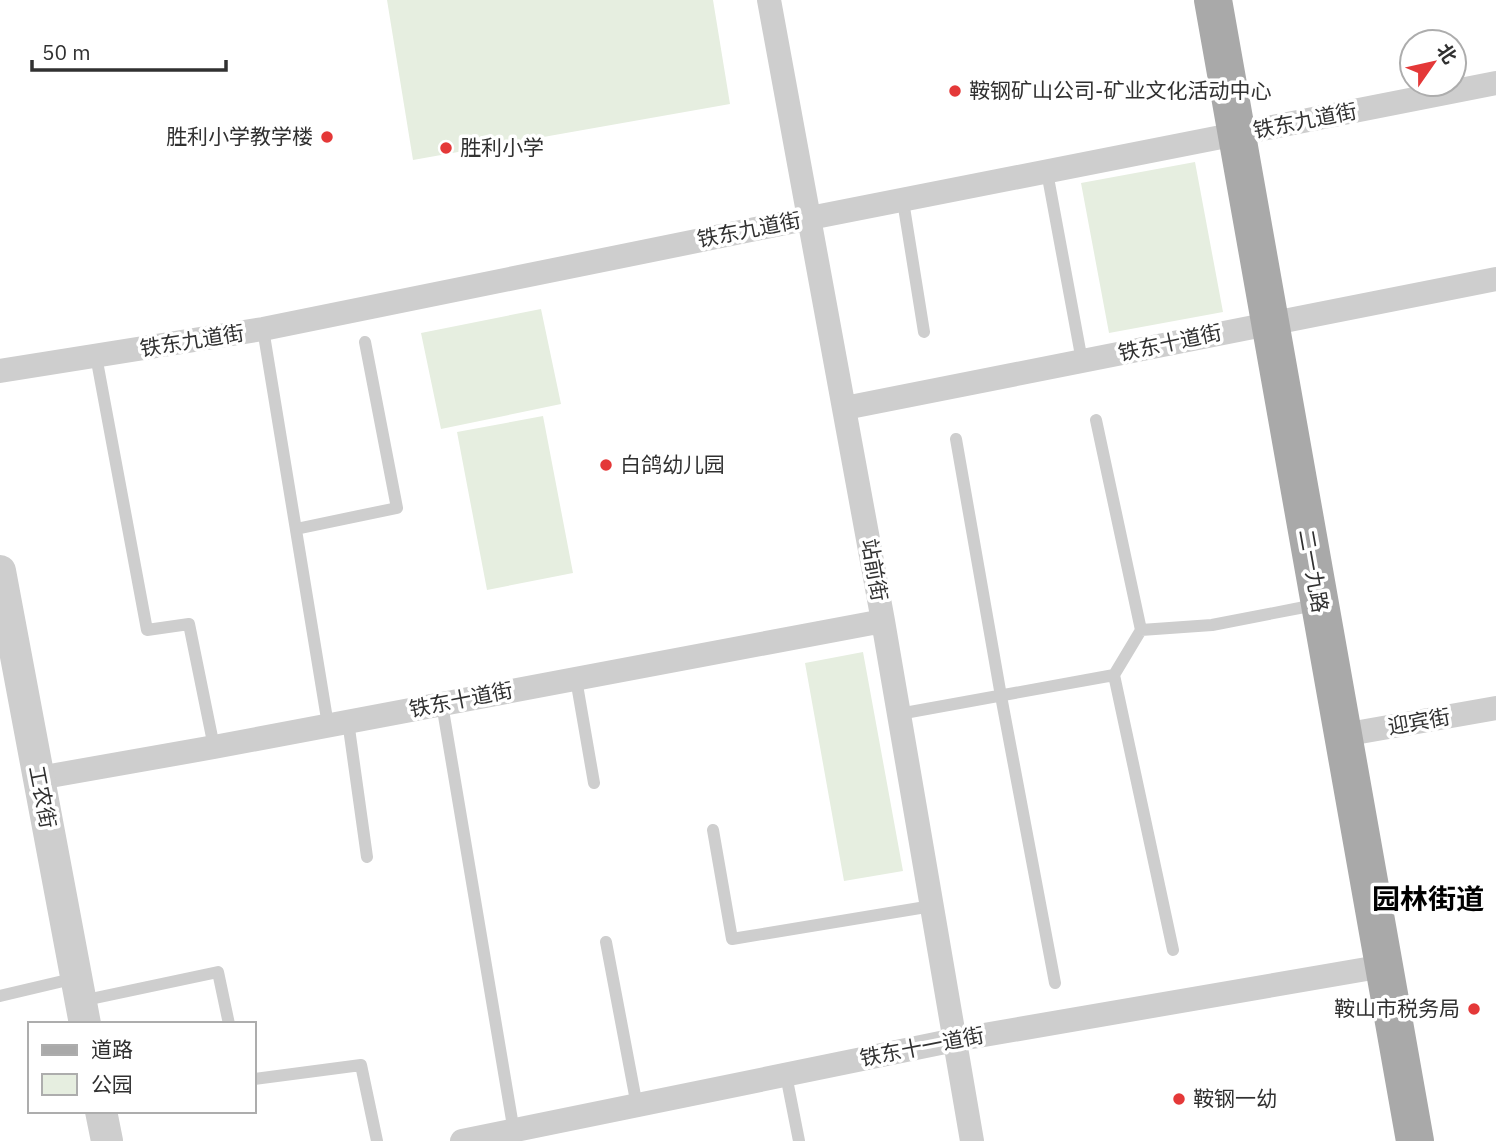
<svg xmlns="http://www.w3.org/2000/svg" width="1496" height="1141" viewBox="0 0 1496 1141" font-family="'IBM Plex Sans','Noto Sans SC',sans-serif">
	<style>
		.green { fill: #e6eee0 }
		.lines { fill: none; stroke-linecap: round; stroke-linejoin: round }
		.service { stroke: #cecece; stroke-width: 12 }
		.minor { stroke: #cecece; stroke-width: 24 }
		.tertiary { stroke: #cecece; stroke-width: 32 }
		.primary { stroke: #a9a9a9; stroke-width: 38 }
		.poi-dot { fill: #e43838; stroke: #fff; stroke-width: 2.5 }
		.labels { text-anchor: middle; stroke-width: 7; stroke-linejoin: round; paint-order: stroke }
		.poi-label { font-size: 21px; fill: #313131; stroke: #fff; text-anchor: start }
		.street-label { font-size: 21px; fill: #313131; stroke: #fff }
		.district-label { font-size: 28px; font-weight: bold; fill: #000; stroke: #fff }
	</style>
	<rect width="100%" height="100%" fill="#fff"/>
	<path class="green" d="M387,0H713L730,104L413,160Z
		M1195,162L1223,312L1109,333L1081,183Z
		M541,309L561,404L441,429L421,333Z
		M543,416L573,573L487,590L457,432Z
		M863,652L903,871L844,881L805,663Z"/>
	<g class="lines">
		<path class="service" d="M1047,172L1082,361
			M903,201L924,332
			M263,329L328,725
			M96,356L147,630L189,624L214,747
			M1096,420L1141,630L1114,675L1173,950
			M956,439L1001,696L1055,983
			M296,529L397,508L365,342
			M1141,630L1212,625L1315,605
			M576,679L594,783
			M442,704L514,1132
			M899,714L1114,675
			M348,721L367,857
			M713,830L732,939L932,906
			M606,942L637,1106
			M0,996L76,978
			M81,1001L218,972L229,1024
			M786,1075L799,1141
			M254,1079L361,1065L377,1141"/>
		<path class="minor" d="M769,0L883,621L972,1141
			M0,371L263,329L810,218L1496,83
			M845,408L1496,279
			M1343,735L1496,708
			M39,778L214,747L883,621
			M462,1141L955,1040L1384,966"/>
		<path class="tertiary" d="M0,571L85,1024
			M101,1111L107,1141"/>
		<path class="primary" d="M1213,0L1415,1141"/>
	</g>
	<g class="poi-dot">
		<circle cx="955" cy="91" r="7"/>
		<circle cx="327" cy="137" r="7"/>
		<circle cx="446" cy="148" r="7"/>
		<circle cx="606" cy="465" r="7"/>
		<circle cx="1474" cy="1009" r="7"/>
		<circle cx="1179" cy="1099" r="7"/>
	</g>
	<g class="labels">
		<g class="poi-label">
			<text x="969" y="98">鞍钢矿山公司-矿业文化活动中心</text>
			<text x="313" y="144" text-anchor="end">胜利小学教学楼</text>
			<text x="460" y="155">胜利小学</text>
			<text x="620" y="472">白鸽幼儿园</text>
			<text x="1460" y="1016" text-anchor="end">鞍山市税务局</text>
			<text x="1193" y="1106">鞍钢一幼</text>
		</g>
		<g class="street-label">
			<text transform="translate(1305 121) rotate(-11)" y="7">铁东九道街</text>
			<text transform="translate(749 230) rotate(-11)" y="7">铁东九道街</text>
			<text transform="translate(192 341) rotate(-9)" y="7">铁东九道街</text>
			<text transform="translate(1170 343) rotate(-12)" y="7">铁东十道街</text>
			<text transform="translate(874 570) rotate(80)" y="7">站前街</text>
			<text transform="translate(1313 571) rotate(80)" y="7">二一九路</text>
			<text transform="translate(461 700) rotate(-11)" y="7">铁东十道街</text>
			<text transform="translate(1419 722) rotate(-10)" y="7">迎宾街</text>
			<text transform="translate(42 797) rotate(79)" y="7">工农街</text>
			<text transform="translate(922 1047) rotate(-11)" y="7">铁东十一道街</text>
		</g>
		<g class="district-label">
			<text x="1428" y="909">园林街道</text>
		</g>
	</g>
	<rect x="28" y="1022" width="228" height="91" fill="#ffffff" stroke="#adadad" stroke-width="2"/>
	<rect x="42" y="1045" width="35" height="10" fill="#a9a9a9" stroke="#adadad" stroke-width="2"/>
	<text x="91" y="1057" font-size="21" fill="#313131">道路</text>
	<rect x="42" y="1074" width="35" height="21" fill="#e6eee0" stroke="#adadad" stroke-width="2"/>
	<text x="91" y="1092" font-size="21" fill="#313131">公园</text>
	<g transform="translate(1433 63) rotate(56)"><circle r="33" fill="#ffffff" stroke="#adadad" stroke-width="2"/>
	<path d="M0-5L12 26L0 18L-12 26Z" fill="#e43838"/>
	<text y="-10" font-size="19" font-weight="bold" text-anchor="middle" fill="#313131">北</text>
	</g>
	<path d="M32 60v10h194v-10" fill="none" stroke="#313131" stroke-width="3.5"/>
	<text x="42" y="60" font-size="21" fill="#313131" stroke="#ffffff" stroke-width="5" paint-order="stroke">50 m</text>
</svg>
